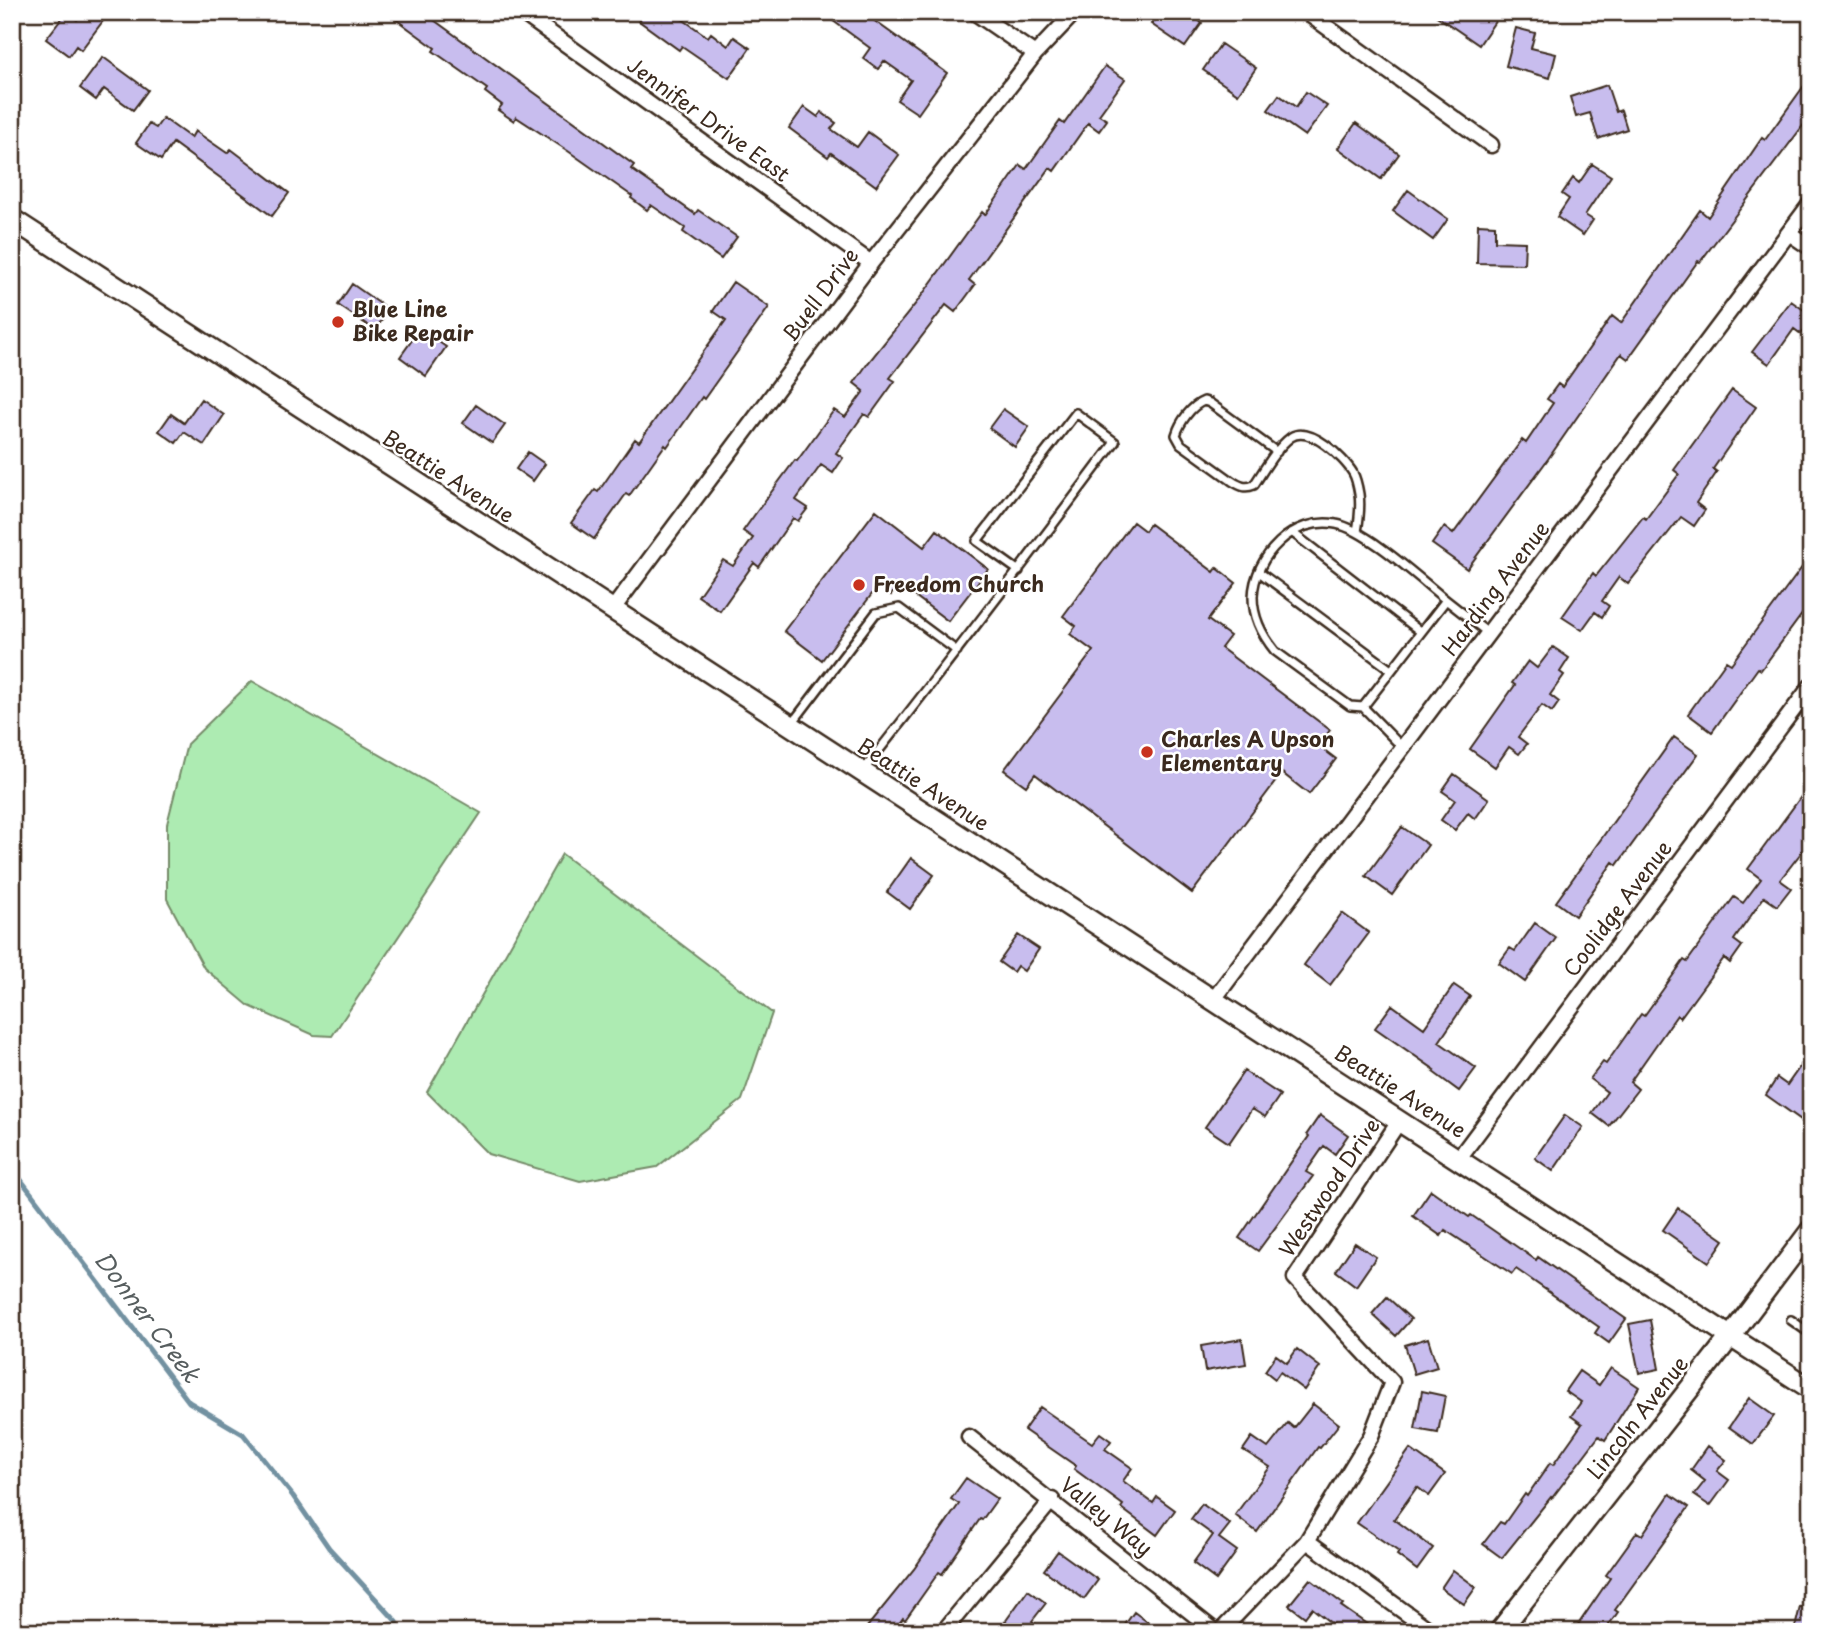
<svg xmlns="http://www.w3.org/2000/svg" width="1823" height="1644" viewBox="0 0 1823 1644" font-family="'Playpen Sans',sans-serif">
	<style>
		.green { fill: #adebb2; stroke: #748a68; stroke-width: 2 }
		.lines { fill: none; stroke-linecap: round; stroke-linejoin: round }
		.stream { stroke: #7291a1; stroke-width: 5 }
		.building { fill: #c8bdee; stroke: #3b2a1e; stroke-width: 2 }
		.lane-casing { stroke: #3b2a1e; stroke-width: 12 }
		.street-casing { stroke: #3b2a1e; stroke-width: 19 }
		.secondary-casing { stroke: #3b2a1e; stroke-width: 24 }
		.lane { stroke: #fff; stroke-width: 7 }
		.street { stroke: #fff; stroke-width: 14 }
		.secondary { stroke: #fff; stroke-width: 19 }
		.poi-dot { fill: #c8321e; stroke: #fff; stroke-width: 2.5 }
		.labels { text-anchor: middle; stroke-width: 5; stroke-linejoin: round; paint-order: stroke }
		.street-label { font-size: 21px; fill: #3b2a1e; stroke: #fff }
		.poi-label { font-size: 21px; font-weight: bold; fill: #3b2a1e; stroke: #fff; text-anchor: start }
		.water-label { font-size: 23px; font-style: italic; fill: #575e5f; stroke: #fff }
	</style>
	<rect width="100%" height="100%" fill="#fff"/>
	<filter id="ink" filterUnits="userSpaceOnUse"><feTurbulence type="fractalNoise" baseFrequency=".0143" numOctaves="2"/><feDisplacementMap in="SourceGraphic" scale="14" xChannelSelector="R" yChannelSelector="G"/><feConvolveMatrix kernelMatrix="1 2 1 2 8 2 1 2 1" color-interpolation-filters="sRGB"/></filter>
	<g filter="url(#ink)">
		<path class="green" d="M252,681L481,813L332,1036L314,1035L249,1006L204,968L167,899V824L187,744Z
			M562,854L772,1013L742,1100L657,1167L580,1181L488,1154L427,1092Z"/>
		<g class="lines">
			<path class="stream" d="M12,1168L189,1402L243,1434L293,1496L329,1548L397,1622L400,1632"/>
		</g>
		<path class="building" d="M83,12H92L103,21L81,50L76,46L69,56L46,39L66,13L77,20Z
			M386,12H429L436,17L434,20L634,165L631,169L695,214L698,210L737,237L721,259L683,232L685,228L651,205L647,210L631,198L632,196L568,151L516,117L514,121L498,110L502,105L485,92L487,89L433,51L435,48Z
			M645,12H672L708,37L711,33L728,46L734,37L750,48L729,78L682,46L679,50L639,21Z
			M821,12H862L947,73L918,114L897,100L911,80L884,61L878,69L863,58L870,48Z
			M1159,12H1187L1202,23L1185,47L1151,24Z
			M1431,12H1491L1498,17L1479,45Z
			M1516,28L1535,33L1531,48L1556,54L1550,78L1506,66Z
			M1221,44L1256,68L1238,94L1203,70Z
			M103,57L148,90L133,110L104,89L96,100L80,88Z
			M1105,66L1125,79L1099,115L1107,120L1099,131L1088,123L1054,171L1050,168L969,280L975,285L955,312L946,305L890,378L895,381L869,417L864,414L836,453L843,458L833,473L821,465L796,500L808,508L798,521L793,518L759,567L754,563L720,611L698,596L723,560L733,566L753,538L743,531L758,510L795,460L797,461L834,410L845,417L864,391L854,383L868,363L917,302L982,212L985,215L1020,165L1026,169L1060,121L1064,124Z
			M1811,76V115L1700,262L1698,261L1628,359L1621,354L1548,459L1467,569L1432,544L1444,527L1453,534L1522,440L1526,443L1553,403L1547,399L1558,384L1562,387L1612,316L1621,323L1700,210L1708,217L1762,138L1765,140Z
			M1607,85L1616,112L1621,110L1627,129L1598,139L1590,113L1576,117L1570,97Z
			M1306,92L1327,106L1305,136L1268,110L1279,95L1296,107Z
			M804,107L818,117L821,112L836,123L831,129L857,147L868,132L899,155L876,186L831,153L828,157L789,128Z
			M163,118L191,138L195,131L227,153L231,149L289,193L272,216L173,143L161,160L136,143L149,124L156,128Z
			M1356,123L1399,154L1381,179L1338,148Z
			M1592,164L1611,176L1585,215L1593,220L1583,235L1557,217L1569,199L1562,194L1573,178L1579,183Z
			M1408,190L1448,219L1433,240L1393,211Z
			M1478,224L1495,225V241L1525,242L1524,264L1477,263Z
			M733,282L769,307L704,399L702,397L667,447L665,445L629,496L626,494L594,539L571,523L595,490L598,492L635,439L639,442L726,320L713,311Z
			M352,284L389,310L375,330L338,305Z
			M1791,301L1811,315V320L1801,334L1794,329L1769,364L1752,352Z
			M420,329L446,347L426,376L400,357Z
			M1732,390L1756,407L1713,469L1717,472L1696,503L1705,510L1694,526L1681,517L1628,584L1619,577L1602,601L1609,606L1602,617L1595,612L1582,630L1562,617L1593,573L1596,576L1643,517L1646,519L1679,474L1674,470Z
			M201,399L224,415L204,445L184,432L176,443L159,431L171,414L184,423Z
			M476,405L505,425L492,443L463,423Z
			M1003,409L1029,427L1015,447L989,428Z
			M528,452L545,464L533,481L516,469Z
			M876,510L924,547L937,530L988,569L948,621L899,584L891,595L878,586L822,660L784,631Z
			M1133,522L1145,531L1150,524L1214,572L1217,568L1236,583L1208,620L1230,636L1221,648L1330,730L1319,746L1336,759L1309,794L1282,773L1192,893L1035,774L1026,786L1004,770L1093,651L1070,634L1076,626L1063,616Z
			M1811,555V602L1761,670L1758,668L1712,732L1688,714L1726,661L1731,664Z
			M1553,647L1569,658L1560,672L1564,675L1550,695L1559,702L1552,712L1542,705L1518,737L1527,744L1519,754L1509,747L1495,767L1470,749L1515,685L1512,683L1528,661L1537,668Z
			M1674,737L1698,754L1617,865L1613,862L1575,916L1556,902Z
			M1454,774L1489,799L1475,819L1468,813L1455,830L1441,820L1455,800L1442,791Z
			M1811,783V840L1780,880L1791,888L1777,906L1764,897L1734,940L1742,946L1730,963L1724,958L1680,1018L1677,1015L1630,1082L1638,1089L1609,1126L1592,1113L1607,1092L1590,1079L1603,1062L1606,1064L1641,1014L1644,1016L1684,960L1687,962L1734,897L1743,903L1761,879L1748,869Z
			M1402,827L1428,845L1392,895L1366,876Z
			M911,858L934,875L910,909L887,892Z
			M1342,913L1369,933L1330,985L1304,965Z
			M1535,923L1556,938L1525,982L1499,963L1510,948L1515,951Z
			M1018,935L1039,949L1024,971L1017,966L1013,972L999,962Z
			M1454,985L1470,996L1439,1042L1476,1068L1459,1091L1433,1072L1435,1070L1375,1028L1392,1005L1424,1028Z
			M1811,1051V1127L1766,1095L1777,1078L1787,1085Z
			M1244,1071L1280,1095L1265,1117L1252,1109L1229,1143L1205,1127Z
			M1320,1115L1348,1135L1335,1154L1324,1146L1306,1172L1313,1176L1258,1251L1239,1238L1309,1136L1307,1134Z
			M1565,1115L1583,1127L1553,1171L1535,1158Z
			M1431,1190L1469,1217L1471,1215L1536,1260L1538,1257L1626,1319L1609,1343L1595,1333L1599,1327L1516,1269L1512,1274L1445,1230L1441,1236L1413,1216Z
			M1678,1208L1724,1240L1709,1262L1663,1230Z
			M1355,1243L1376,1257L1356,1286L1336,1271Z
			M1387,1297L1411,1319L1396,1336L1372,1314Z
			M1650,1320L1659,1369L1639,1373L1629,1324Z
			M1428,1338L1437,1367L1414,1374L1405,1345Z
			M1242,1339L1246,1364L1205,1371L1201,1346Z
			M1297,1349L1320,1367L1304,1390L1280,1372L1275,1379L1265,1371L1276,1355L1287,1363Z
			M1611,1368L1639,1387L1605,1440L1599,1436L1552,1498L1551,1497L1502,1558L1483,1544L1500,1522L1504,1524L1525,1494L1527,1496L1550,1463L1553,1465L1582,1424L1571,1416L1581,1402L1565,1391L1579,1371L1599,1385Z
			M1422,1391L1445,1396L1438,1433L1415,1429Z
			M1749,1398L1774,1416L1753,1444L1729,1427Z
			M1313,1404L1339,1424L1320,1448L1318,1447L1257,1532L1235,1515L1270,1467L1243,1450L1252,1437L1268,1448L1288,1423L1294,1428Z
			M1040,1407L1092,1443L1100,1433L1111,1441L1105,1449L1132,1468L1123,1481L1153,1503L1157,1497L1175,1510L1157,1535L1121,1508L1123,1505L1074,1469L1076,1466L1024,1430Z
			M1708,1446L1726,1460L1717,1471L1729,1480L1710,1506L1694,1495L1705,1481L1691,1470Z
			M1410,1449L1445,1474L1429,1496L1417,1487L1394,1519L1433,1548L1417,1570L1397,1555L1399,1552L1357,1523Z
			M966,1478L997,1499L982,1520L980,1519L942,1574L939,1572L905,1620L903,1618L893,1632H863L914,1569L959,1504L951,1499Z
			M1670,1494L1689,1507L1615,1610L1618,1612L1604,1632H1573L1610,1578L1606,1575L1637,1532L1642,1535Z
			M1202,1504L1230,1524L1219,1538L1237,1551L1216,1580L1193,1563L1213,1535L1191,1519Z
			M1058,1551L1098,1580L1084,1599L1044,1570Z
			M1453,1570L1476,1587L1464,1604L1441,1588Z
			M1310,1579L1343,1604L1341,1606L1378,1632H1342L1312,1608L1305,1617L1289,1605Z
			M1028,1590L1046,1603L1032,1621L1046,1632H1009L1002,1626Z
			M1800,1607L1811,1610V1632H1794Z
			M1134,1612L1161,1632H1120Z"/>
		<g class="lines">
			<g class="lane-casing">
				<path id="lane" d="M1277,452L1210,403L1204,401C1191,406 1180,422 1176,435L1181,444L1232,481C1240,486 1245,489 1254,485C1264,470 1276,448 1291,437C1310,425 1344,458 1353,473C1356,478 1358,488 1359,494C1361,507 1359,520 1357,532
					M1293,533L1421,632
					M1259,572L1391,670
					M1363,707L1350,706L1275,651C1262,635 1253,618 1253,597C1254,556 1294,516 1336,524C1366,529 1421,580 1446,600
					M790,726L876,613L899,608L957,651
					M1402,747L1363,707L1446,600L1488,633
					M862,772C948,663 1032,553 1115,442L1076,413L977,541L1019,571
					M1791,1320L1811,1334"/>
			</g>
			<g class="street-casing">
				<path id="street" d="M521,12L871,263
					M974,12L1035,54
					M1306,12L1491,145
					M1789,233L1811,248
					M612,610L871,263L1035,54L1075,12
					M1214,999L1811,203
					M1459,1158L1811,686
					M969,1437L1216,1632
					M1307,1541L1432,1632
					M943,1632L1052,1500
					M1220,1632L1307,1541L1371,1436L1392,1382L1295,1278L1400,1120"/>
			</g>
			<g class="secondary-casing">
				<path id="secondary" d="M12,219C609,612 1212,997 1811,1389
					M1499,1632L1731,1336L1811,1230"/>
			</g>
			<use href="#lane" class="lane"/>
			<use href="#street" class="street"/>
			<use href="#secondary" class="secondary"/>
		</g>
	</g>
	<g class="poi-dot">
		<circle cx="338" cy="322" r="7"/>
		<circle cx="859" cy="585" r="7"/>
		<circle cx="1147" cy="752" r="7"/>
	</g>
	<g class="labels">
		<g class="street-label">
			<text transform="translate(708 120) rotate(36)" y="7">Jennifer Drive East</text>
			<text transform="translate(821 295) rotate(-53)" y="7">Buell Drive</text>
			<text transform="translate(448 477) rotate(33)" y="7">Beattie Avenue</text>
			<text transform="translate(1496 589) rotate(-53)" y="7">Harding Avenue</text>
			<text transform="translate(923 785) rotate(33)" y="7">Beattie Avenue</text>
			<text transform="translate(1618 909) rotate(-53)" y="7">Coolidge Avenue</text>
			<text transform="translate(1400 1092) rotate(33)" y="7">Beattie Avenue</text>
			<text transform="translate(1330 1188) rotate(-56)" y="7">Westwood Drive</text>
			<text transform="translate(1638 1418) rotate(-52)" y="7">Lincoln Avenue</text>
			<text transform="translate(1106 1517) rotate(39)" y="7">Valley Way</text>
		</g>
		<g class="poi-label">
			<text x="352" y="317">Blue Line<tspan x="352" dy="24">Bike Repair</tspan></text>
			<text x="873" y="592">Freedom Church</text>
			<text x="1161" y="747">Charles A Upson<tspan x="1161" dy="24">Elementary</tspan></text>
		</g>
		<g class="water-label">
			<text transform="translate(147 1317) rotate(53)" y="8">Donner Creek</text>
		</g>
	</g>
	<rect width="1823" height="1644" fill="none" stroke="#fff" stroke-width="42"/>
	<rect x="21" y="21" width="1781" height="1602" fill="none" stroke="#3b2a1e" stroke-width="2.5" filter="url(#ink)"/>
</svg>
